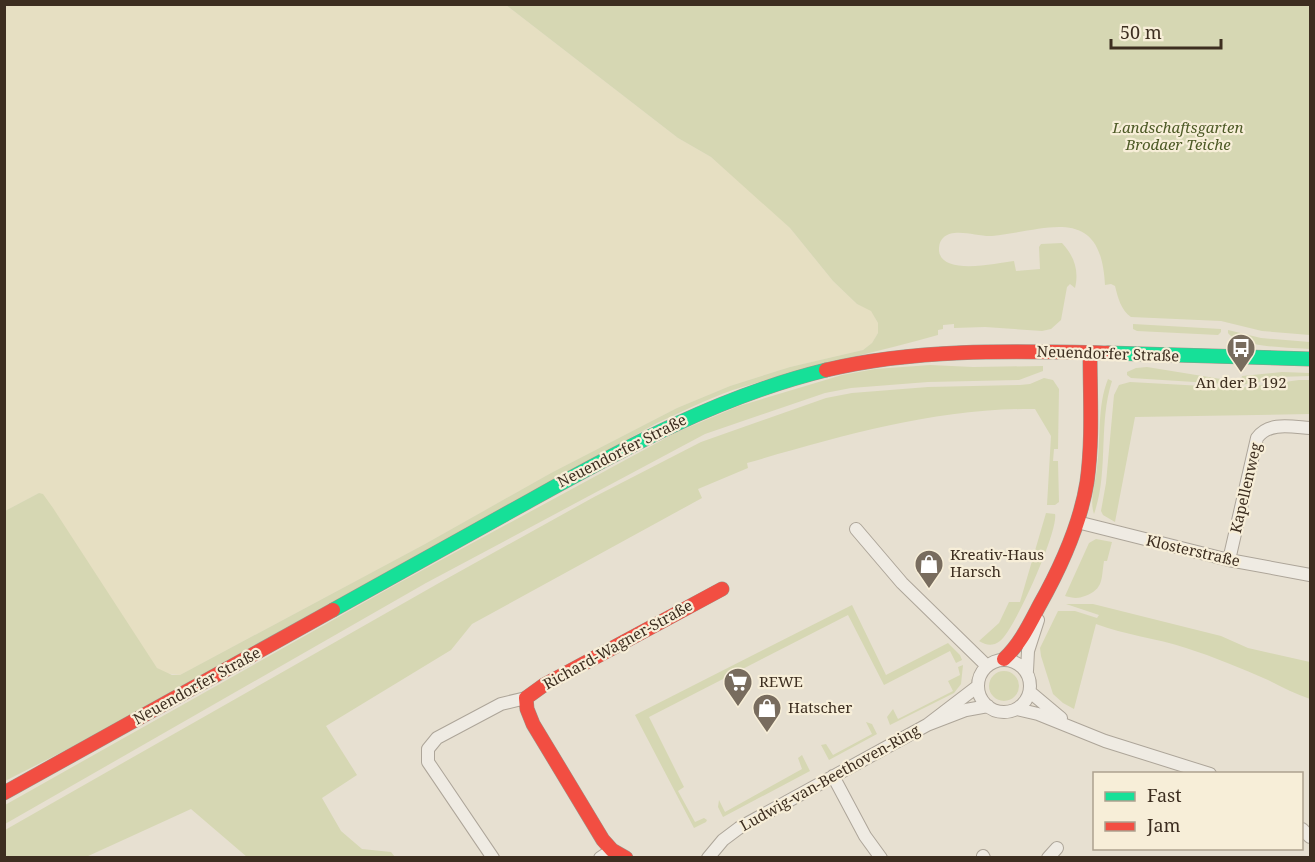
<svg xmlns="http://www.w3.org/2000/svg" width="1315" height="862" viewBox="0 0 1315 862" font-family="'Noto Serif',serif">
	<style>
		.farmland { fill: #e6dfc2 }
		.green { fill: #d6d7b3 }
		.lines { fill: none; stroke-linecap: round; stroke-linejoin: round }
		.street-casing { stroke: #ada599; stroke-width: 14 }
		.fast-casing { stroke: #9c958a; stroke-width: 15 }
		.jam-casing { stroke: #9c958a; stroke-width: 15 }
		.street { stroke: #efebe3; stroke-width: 12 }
		.fast { stroke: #16e098; stroke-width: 14 }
		.jam { stroke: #f24e42; stroke-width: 14 }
		.labels { text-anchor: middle; stroke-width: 4.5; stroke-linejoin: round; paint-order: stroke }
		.park-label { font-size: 15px; font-style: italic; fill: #4d5a26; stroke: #f7eed8 }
		.street-label { font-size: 15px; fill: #3d2e20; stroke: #f7eed8 }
		.poi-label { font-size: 15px; fill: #3d2e20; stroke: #f7eed8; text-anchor: start }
	</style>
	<rect width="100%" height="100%" fill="#e7e0d1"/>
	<path class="farmland" d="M5,5H506L678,138L711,157L765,204L790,228L833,281L857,304L871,310L878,323V333L872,343L863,350L790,367L730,386L677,408L551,473L425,544L180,675L165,673L157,668L149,657L39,493L5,511Z"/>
	<path class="green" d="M506,5H1310V335L1262,331L1221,321L1131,317C1121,310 1118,298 1115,286L1111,284L1105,285C1101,202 1046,231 992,236C978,237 954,227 943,238C939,242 939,247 939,251C942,276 997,263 1014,261L1016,271L1040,269L1039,247L1041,244L1062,243C1075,257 1079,271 1075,288L1070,284L1067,287L1061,320L1051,329L1042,331L985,327L954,328V324L943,325V329L938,330V335C870,354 801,368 733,390C707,399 682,412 657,423L68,749L5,781V511L39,493L43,494L53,508L157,668L172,675H180L425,544L551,473L677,408L730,386L790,367L863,350L872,343L878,333V323L871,311L857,304L833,281L790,228L711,157L678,138Z
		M1133,324L1221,329V332L1218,335L1137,331L1133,329Z
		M1228,330L1261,338L1310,342V349C1292,348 1239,347 1228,333Z
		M930,365L973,367L1043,366V371L1019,380L928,382L851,388L825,393L705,434L426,583L5,824V805L397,584L675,433L739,406L842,375L875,369Z
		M1147,367L1227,380L1226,384L1131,378L1127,375V372L1136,368Z
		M1282,372L1310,373V376L1278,377L1255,383L1239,385L1242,376Z
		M1044,378L1053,380L1059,389L1058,449H1054L1053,461H1058L1059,502L1055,505H1047L1051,436L1035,409C935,408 842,436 747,463L748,468L698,489L702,498L472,624L451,650L326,726L357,775L322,798L341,831L362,849L391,852L395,857H247L191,809L86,857H5V830L439,583L594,497L701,442L826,398L852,393L928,387L1020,385L1030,384Z
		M1108,379L1112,381C1098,424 1109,472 1094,514C1089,500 1096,482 1097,467C1101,439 1097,406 1108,379Z
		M1299,380H1310V414L1135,417L1115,522L1103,515L1101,511L1106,483L1114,395L1119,385L1130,382L1240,388Z
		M1046,513L1055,514C1059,530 1014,631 1000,641C992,647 986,645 979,641L999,623L1009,602H1020Z
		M1096,539L1112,542L1107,561H1104C1101,579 1104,589 1085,596C1078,599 1072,598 1065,596L1089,543Z
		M1066,604H1093L1221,636L1248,648L1310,662V699C1295,694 1282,687 1268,680C1241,668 1214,657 1186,648C1156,638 1125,635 1096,624L1074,709L1063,703L1053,694L1041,656L1040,648L1058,611H1075L1097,618L1099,615Z
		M852,605L886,675L948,643L960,655L962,660L956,663L950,651L884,685L848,615L649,717L684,787L678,791L695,822L704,818L707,820L706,822L694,828L635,715Z
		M963,665L961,684L954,693L890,725L887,717L893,709L898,719L953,691L948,681L960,675L958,667Z
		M989 686a15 15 0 1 1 30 0a15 15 0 1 1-30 0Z
		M866,722L872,724L877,734L829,760L821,745L826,744L833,755L872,734Z
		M802,755L810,771L723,817L718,807L719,800L725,812L802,769L798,758Z"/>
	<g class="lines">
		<g class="street-casing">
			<path id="street" d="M1077,522L1229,560L1310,575
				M856,529L902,583L987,666
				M1229,560L1257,438C1269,421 1293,427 1310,428
				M978 686a26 26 0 1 1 52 0a26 26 0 1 1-52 0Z
				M1027,671L1028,651L1038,620
				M978,686L927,725L966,710L988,706
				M1030,692L1061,718
				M1017,709L1038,714L1105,741L1210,774
				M833,776L865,836L881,858
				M1302,829L1310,837
				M983,856L984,858
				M493,858L428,762V749L437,738L501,704L526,698
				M600,858L612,850
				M708,858L723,840L739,828L927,725
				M1048,858L1057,848"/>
		</g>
		<g class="fast-casing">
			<path id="fast" d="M1108,353L1310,359
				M333,610C399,573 465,537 531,500C626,447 720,396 826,370"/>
		</g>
		<g class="jam-casing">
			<path id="jam" d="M826,370C918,348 1014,351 1108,353
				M1004,659C1020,644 1029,625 1039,606C1061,567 1080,526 1087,482C1093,439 1090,396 1090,353
				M4,793L333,610
				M626,858L612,850L603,840L533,724L527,709L526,698L544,685L722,589"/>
		</g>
		<use href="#street" class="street"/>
		<use href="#fast" class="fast"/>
		<use href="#jam" class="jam"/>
	</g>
	<defs>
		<g id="bus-pin" transform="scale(1.5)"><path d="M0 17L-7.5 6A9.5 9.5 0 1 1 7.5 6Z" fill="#786c5e" stroke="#f7eed8"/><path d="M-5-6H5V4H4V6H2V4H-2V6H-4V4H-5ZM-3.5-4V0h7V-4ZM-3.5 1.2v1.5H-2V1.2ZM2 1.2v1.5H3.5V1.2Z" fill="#fff"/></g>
		<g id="shop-pin" transform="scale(1.5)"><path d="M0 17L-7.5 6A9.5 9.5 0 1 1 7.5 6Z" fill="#786c5e" stroke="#f7eed8"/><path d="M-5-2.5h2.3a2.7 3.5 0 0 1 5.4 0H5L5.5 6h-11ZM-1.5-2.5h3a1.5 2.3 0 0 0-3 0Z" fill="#fff"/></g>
		<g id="supermarket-pin" transform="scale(1.5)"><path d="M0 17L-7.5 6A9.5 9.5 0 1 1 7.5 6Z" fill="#786c5e" stroke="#f7eed8"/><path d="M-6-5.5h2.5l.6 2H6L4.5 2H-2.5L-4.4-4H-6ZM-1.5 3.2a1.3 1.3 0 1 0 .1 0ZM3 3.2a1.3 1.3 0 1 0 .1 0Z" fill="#fff"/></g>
	</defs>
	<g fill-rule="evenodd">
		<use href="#bus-pin" x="1241" y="348"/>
		<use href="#shop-pin" x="929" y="564"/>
		<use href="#supermarket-pin" x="738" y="682"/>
		<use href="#shop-pin" x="767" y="708"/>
	</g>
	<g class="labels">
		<g class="park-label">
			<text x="1178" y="133">Landschaftsgarten<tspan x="1178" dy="17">Brodaer Teiche</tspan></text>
		</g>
		<g class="street-label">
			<text transform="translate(1108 354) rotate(2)" y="5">Neuendorfer Straße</text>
			<text transform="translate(622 451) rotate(-27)" y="5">Neuendorfer Straße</text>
			<text transform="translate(1246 488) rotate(-77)" y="5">Kapellenweg</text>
			<text transform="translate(1193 551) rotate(13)" y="5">Klosterstraße</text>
			<text transform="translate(618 645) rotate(-29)" y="5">Richard-Wagner-Straße</text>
			<text transform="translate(197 686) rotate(-29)" y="5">Neuendorfer Straße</text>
			<text transform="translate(830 778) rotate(-29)" y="5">Ludwig-van-Beethoven-Ring</text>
		</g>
		<g class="poi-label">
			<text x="1241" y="388" text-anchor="middle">An der B 192</text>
			<text x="950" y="560">Kreativ-Haus<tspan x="950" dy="17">Harsch</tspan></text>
			<text x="759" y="687">REWE</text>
			<text x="788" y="713">Hatscher</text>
		</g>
	</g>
	<rect width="1315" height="862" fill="none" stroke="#3d2e20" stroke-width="12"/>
	<rect x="1093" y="772" width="210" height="78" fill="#f7eed8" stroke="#ada18e" stroke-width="1.5"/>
	<rect x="1105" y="792" width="30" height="9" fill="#16e098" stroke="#ada18e" stroke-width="1.5"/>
	<text x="1147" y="802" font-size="18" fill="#3d2e20">Fast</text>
	<rect x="1105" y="822" width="30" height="9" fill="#f24e42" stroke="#ada18e" stroke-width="1.5"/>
	<text x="1147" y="832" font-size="18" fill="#3d2e20">Jam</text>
	<path d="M1111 39v9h110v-9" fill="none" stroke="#3d2e20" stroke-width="3"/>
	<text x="1120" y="39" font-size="18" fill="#3d2e20" stroke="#f7eed8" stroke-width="4.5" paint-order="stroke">50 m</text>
</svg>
